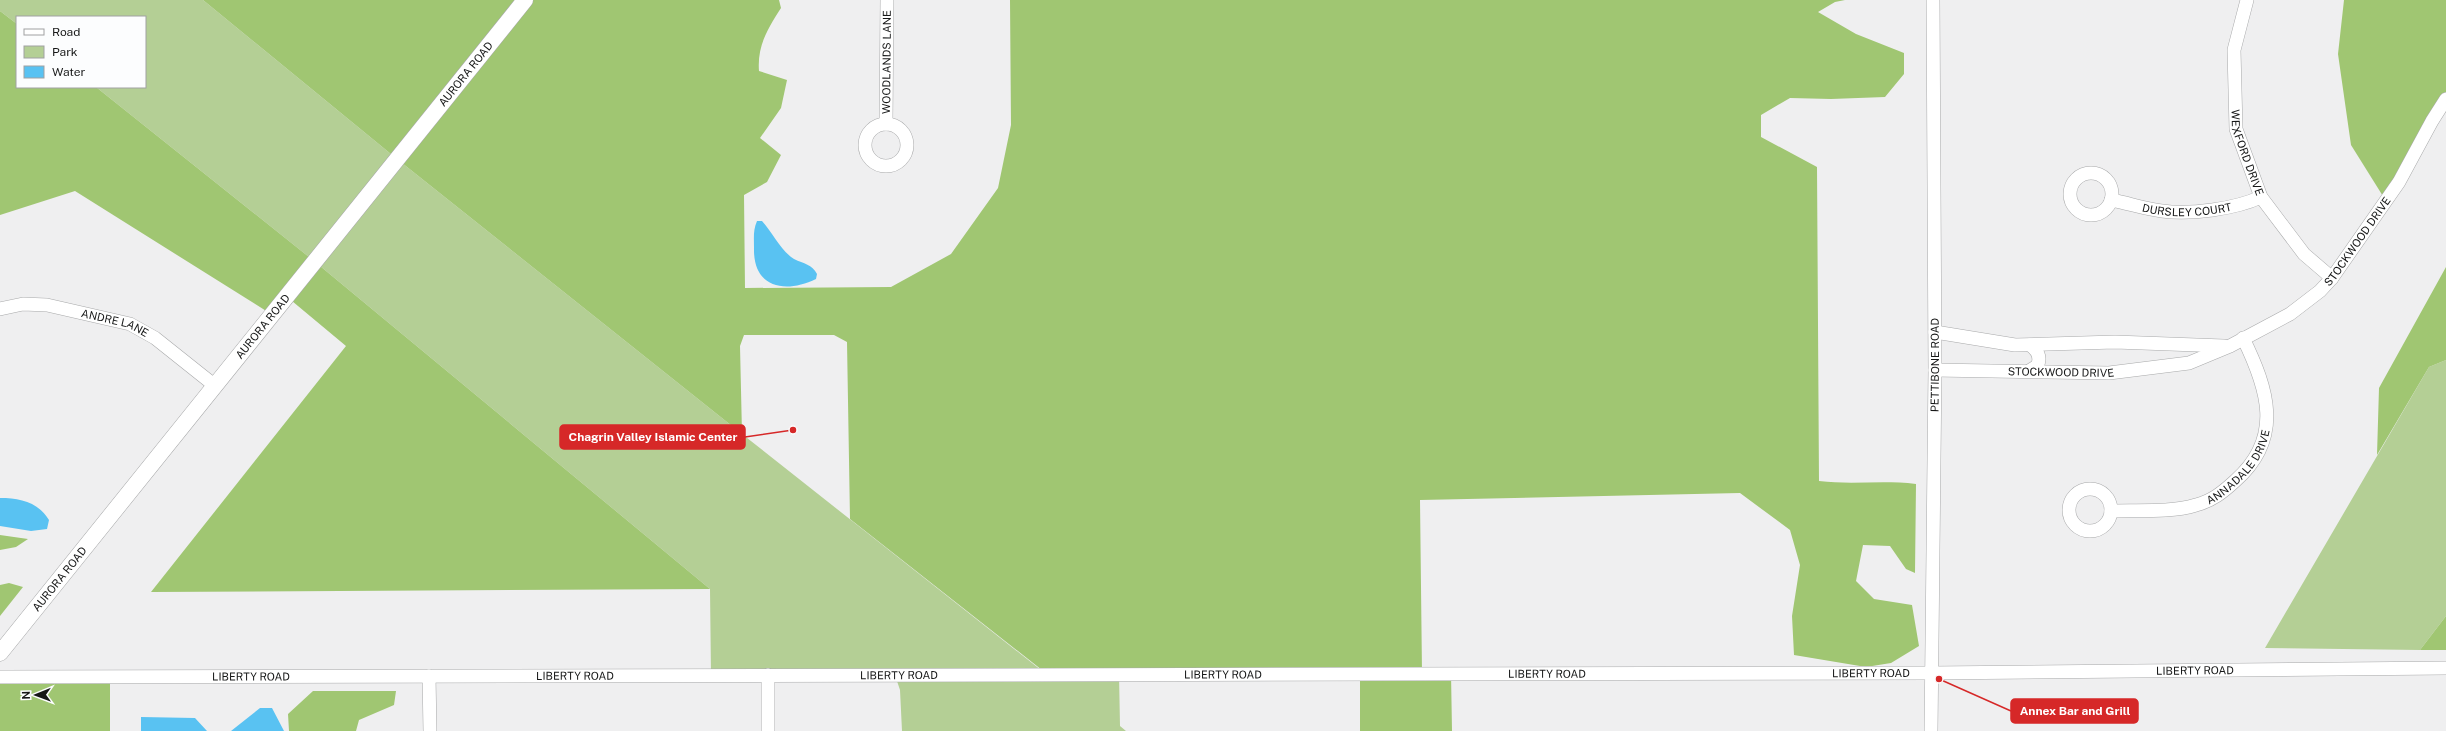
<svg xmlns="http://www.w3.org/2000/svg" width="2446" height="731" viewBox="0 0 2446 731" font-family="'Public Sans',sans-serif">
	<style>
		.green { fill: #b4cf95 }
		.forest { fill: #a0c672 }
		.water { fill: #59c2f2 }
		.lines { fill: none; stroke-linecap: round; stroke-linejoin: round }
		.minor-casing { stroke: #a8a9aa; stroke-width: 14 }
		.major-casing { stroke: #a8a9aa; stroke-width: 17 }
		.minor { stroke: #fff; stroke-width: 13 }
		.major { stroke: #fff; stroke-width: 16 }
		.labels { text-anchor: middle; stroke-width: 4; stroke-linejoin: round; paint-order: stroke }
		.street-label { font-size: 11px; fill: #161717; stroke: #fcfdfe }
		.leader { fill: none; stroke: #d62828; stroke-width: 1.5 }
		.callout-dot { fill: #d62828; stroke: #fcfdfe; stroke-width: 1.5 }
		.callout { fill: #d62828; stroke: #d62828; stroke-width: 1.5 }
		.callout-label { font-size: 12px; text-anchor: middle; font-weight: bold; fill: #fff }
	</style>
	<rect width="100%" height="100%" fill="#efeff0"/>
	<path class="green" d="M0,0H203L397,159L742,434L1046,674H1119L1120,726L1126,731H902L900,690L895,675H711L710,589L314,261L96,87H145V17H17V24L0,11Z
		M2446,360V616L2420,650L2265,648L2429,367Z"/>
	<path class="forest" d="M203,0H779L781,8C768,28 757,46 759,71L787,80L781,108L760,138L781,155L767,182L744,195L745,288L891,287L951,254L998,188L1011,125L1010,0H1845L1835,2L1818,12L1856,34L1904,53V74L1885,97L1831,99L1790,98L1761,115V137L1817,167L1819,481C1851,485 1883,480 1916,484L1915,573L1906,569L1890,546L1863,545L1856,581L1874,599L1912,605L1919,646L1891,663L1866,667L1794,655L1792,616L1800,565L1790,530L1740,493L1420,500L1422,673H1451L1452,731H1360V674H1047L850,519L847,342L834,335H744L740,346L742,434L397,159Z
		M2344,0H2446V99L2386,201L2351,145L2338,54Z
		M0,11L17,24V87H96L314,261L710,589L151,592L346,346L286,296L271,314L75,191L0,215Z
		M2446,267V360L2429,367L2377,455L2379,388Z
		M0,535L28,539L16,547L0,550Z
		M9,583L23,587L0,616V585Z
		M2446,616V650H2420Z
		M0,677H110V731H0Z
		M313,691H396L394,705L359,720L356,731H289L288,714Z"/>
	<path class="water" d="M757,221H762C773,233 780,250 794,259C804,264 812,264 817,274L816,279C785,294 753,288 754,248C754,238 753,230 757,221Z
		M0,498C20,498 38,502 49,520L47,529L31,531L0,526Z
		M260,708H272L284,731H231Z
		M141,717L195,718L207,731H141Z"/>
	<g class="lines">
		<g class="minor-casing">
			<g id="minor">
				<path id="s1" d="M2247,0L2234,50L2236,129L2261,197L2304,254L2332,278"/>
				<path id="s2" d="M886,124L887,0"/>
				<circle cx="886" cy="145" r="21"/>
				<circle cx="2091" cy="194" r="21"/>
				<path id="s3" d="M2111,200C2128,203 2145,209 2162,211C2190,215 2235,209 2261,197"/>
				<path id="s4" d="M0,309L23,304L47,305L130,324L155,338L214,385"/>
				<path d="M1935,332L2015,345L2115,342L2224,346"/>
				<path id="s5" d="M1935,370L2109,373L2189,363L2230,346L2290,314L2320,291L2332,278L2399,182L2432,121L2446,99"/>
				<path d="M2029,371L2037,366C2042,357 2037,350 2030,345"/>
				<circle cx="2090" cy="510" r="21"/>
				<path id="s6" d="M2111,511C2138,510 2170,513 2196,505C2212,501 2223,492 2235,481C2284,438 2268,389 2243,338"/>
				<path d="M429,676L430,731"/>
				<path id="s7" d="M0,677L1932,673L2446,668"/>
				<path d="M768,731V675"/>
				<path id="s8" d="M1931,731L1935,370L1933,0"/>
			</g>
		</g>
		<g class="major-casing">
			<g id="major">
				<path id="s9" d="M0,653L525,0"/>
			</g>
		</g>
		<use href="#minor" class="minor"/>
		<use href="#major" class="major"/>
	</g>
	<g class="labels">
		<g class="street-label">
			<text dy="4" stroke="none"><textPath href="#s2" startOffset="62">WOODLANDS LANE</textPath></text>
			<text dy="4" stroke="none"><textPath href="#s9" startOffset="743">AURORA ROAD</textPath></text>
			<text dy="4" stroke="none"><textPath href="#s1" startOffset="156">WEXFORD DRIVE</textPath></text>
			<text dy="4" stroke="none"><textPath href="#s3" startOffset="77">DURSLEY COURT</textPath></text>
			<text dy="4" stroke="none"><textPath href="#s5" startOffset="467">STOCKWOOD DRIVE</textPath></text>
			<text dy="4" stroke="none"><textPath href="#s4" startOffset="118">ANDRE LANE</textPath></text>
			<text dy="4" stroke="none"><textPath href="#s9" startOffset="419">AURORA ROAD</textPath></text>
			<text dy="4" stroke="none"><textPath href="#s8" startOffset="366">PETTIBONE ROAD</textPath></text>
			<text dy="4" stroke="none"><textPath href="#s5" startOffset="126">STOCKWOOD DRIVE</textPath></text>
			<text dy="4" stroke="none"><textPath href="#s6" startOffset="145">ANNADALE DRIVE</textPath></text>
			<text dy="4" stroke="none"><textPath href="#s9" startOffset="95">AURORA ROAD</textPath></text>
			<text dy="4" stroke="none"><textPath href="#s7" startOffset="2195">LIBERTY ROAD</textPath></text>
			<text dy="4" stroke="none"><textPath href="#s7" startOffset="1547">LIBERTY ROAD</textPath></text>
			<text dy="4" stroke="none"><textPath href="#s7" startOffset="1871">LIBERTY ROAD</textPath></text>
			<text dy="4" stroke="none"><textPath href="#s7" startOffset="1223">LIBERTY ROAD</textPath></text>
			<text dy="4" stroke="none"><textPath href="#s7" startOffset="899">LIBERTY ROAD</textPath></text>
			<text dy="4" stroke="none"><textPath href="#s7" startOffset="251">LIBERTY ROAD</textPath></text>
			<text dy="4" stroke="none"><textPath href="#s7" startOffset="575">LIBERTY ROAD</textPath></text>
		</g>
	</g>
	<path class="leader" d="M793 430L745 437M1939 679L2011 711"/>
	<g class="callout-dot">
		<circle cx="793" cy="430" r="4"/>
		<circle cx="1939" cy="679" r="4"/>
	</g>
	<g class="callout">
		<rect x="560" y="425" width="185" height="24" rx="4"/>
		<rect x="2011" y="699" width="127" height="24" rx="4"/>
	</g>
	<g class="callout-label">
		<text x="653" y="441">Chagrin Valley Islamic Center</text>
		<text x="2075" y="715">Annex Bar and Grill</text>
	</g>
	<rect x="16" y="16" width="130" height="72" fill="#fcfdfe" stroke="#a0a1a2"/>
	<rect x="24" y="29" width="20" height="6" fill="#ffffff" stroke="#a0a1a2"/>
	<text x="52" y="36" font-size="12" fill="#161717">Road</text>
	<rect x="24" y="46" width="20" height="12" fill="#b4cf95" stroke="#a0a1a2"/>
	<text x="52" y="56" font-size="12" fill="#161717">Park</text>
	<rect x="24" y="66" width="20" height="12" fill="#59c2f2" stroke="#a0a1a2"/>
	<text x="52" y="76" font-size="12" fill="#161717">Water</text>
	<g transform="translate(36 695) rotate(269)" stroke="#fcfdfe" stroke-width="3" paint-order="stroke">
	<path d="M0-3L7 15L0 10L-7 15Z" fill="#161717"/>
	<text y="-6" font-size="11" font-weight="bold" text-anchor="middle" fill="#161717">N</text>
	</g>
</svg>
